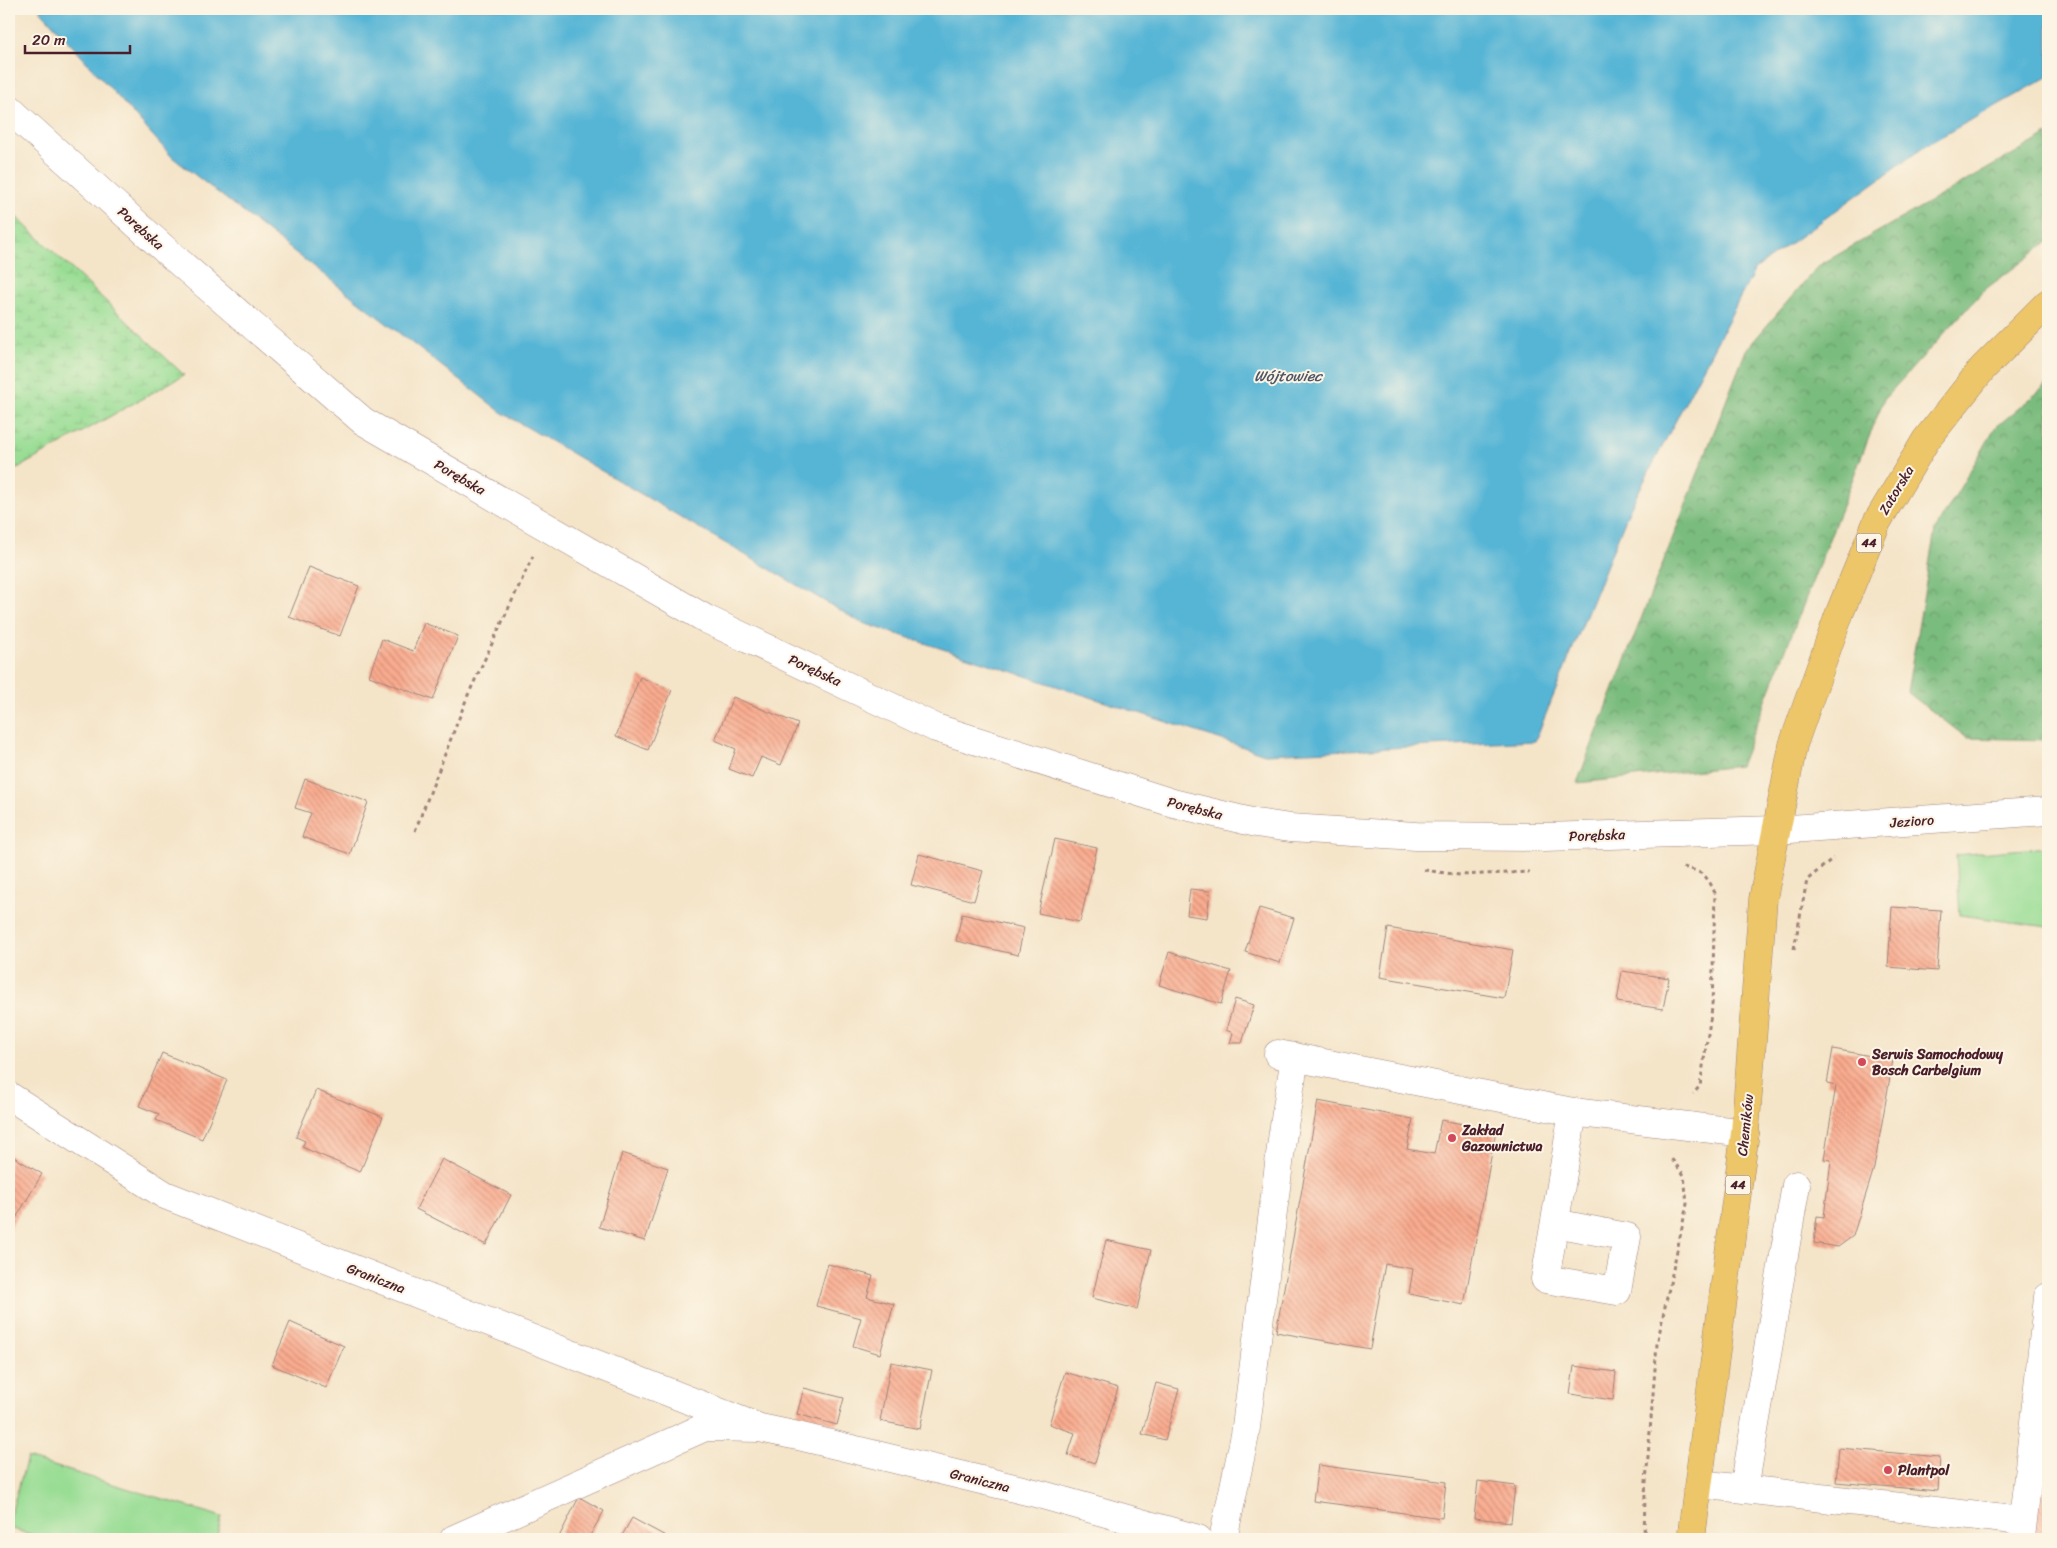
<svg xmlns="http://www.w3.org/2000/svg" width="2057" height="1548" viewBox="0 0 2057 1548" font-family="Sriracha,sans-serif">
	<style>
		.green { fill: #99dd94; stroke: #727e60 }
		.forest { fill: url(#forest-crowns); stroke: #626e54 }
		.wetland { fill: url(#wetland-marsh); stroke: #727e60 }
		.water { fill: #56b5d5; stroke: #506a80 }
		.building { fill: url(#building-back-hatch) }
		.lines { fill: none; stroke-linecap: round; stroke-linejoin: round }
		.minor-casing { stroke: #9f827a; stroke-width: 29 }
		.major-casing { stroke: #9f827a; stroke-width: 29 }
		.path { stroke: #9f827a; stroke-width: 3; stroke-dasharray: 4 4; stroke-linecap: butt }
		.minor { stroke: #fff; stroke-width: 28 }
		.major { stroke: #ecc669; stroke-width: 28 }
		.poi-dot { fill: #d1495b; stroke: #fcf5e5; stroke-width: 2 }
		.labels { text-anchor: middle; stroke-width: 4; stroke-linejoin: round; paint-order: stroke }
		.shield { fill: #fcf5e5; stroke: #7f5f63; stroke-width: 1 }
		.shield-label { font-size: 12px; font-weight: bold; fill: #4a1f2b }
		.street-label { font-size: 14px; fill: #4a1f2b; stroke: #fcf5e5 }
		.poi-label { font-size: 14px; font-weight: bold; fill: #4a1f2b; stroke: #fcf5e5; text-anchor: start }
		.water-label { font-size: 15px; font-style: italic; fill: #4e5466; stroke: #fcf5e5 }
	</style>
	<defs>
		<pattern id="forest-crowns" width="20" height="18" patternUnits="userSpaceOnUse" patternTransform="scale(1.25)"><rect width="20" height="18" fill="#7abc7e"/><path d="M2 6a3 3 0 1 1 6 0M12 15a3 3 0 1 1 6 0" fill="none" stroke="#669867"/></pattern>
		<pattern id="wetland-marsh" width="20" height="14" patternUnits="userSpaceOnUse" patternTransform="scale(1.25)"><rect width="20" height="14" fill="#99dd94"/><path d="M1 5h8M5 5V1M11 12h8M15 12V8" fill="none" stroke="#85bd80"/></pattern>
		<pattern id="building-back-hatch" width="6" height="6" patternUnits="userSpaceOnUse" patternTransform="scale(1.25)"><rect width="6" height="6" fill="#faac8f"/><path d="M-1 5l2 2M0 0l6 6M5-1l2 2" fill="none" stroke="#cc8b75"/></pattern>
	</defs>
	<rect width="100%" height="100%" fill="#fcf5e5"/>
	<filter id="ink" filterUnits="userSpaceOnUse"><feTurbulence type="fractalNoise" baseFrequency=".02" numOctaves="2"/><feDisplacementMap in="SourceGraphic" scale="10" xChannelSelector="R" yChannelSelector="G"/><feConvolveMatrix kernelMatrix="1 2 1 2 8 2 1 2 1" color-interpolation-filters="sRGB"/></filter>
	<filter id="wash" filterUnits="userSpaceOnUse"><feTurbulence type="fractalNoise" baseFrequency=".0096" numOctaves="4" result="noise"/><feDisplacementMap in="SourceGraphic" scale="20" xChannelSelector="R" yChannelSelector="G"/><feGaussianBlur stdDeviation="1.12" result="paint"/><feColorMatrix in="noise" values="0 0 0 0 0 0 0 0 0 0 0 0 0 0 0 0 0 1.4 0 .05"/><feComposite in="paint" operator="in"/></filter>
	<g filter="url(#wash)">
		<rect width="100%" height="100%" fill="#f4e4c8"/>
		<path class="green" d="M2048,847V927L1960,915L1956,855Z
			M27,1458L222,1517L216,1539H46L9,1528V1520Z"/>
		<path class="forest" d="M2048,134V242L1983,291L1884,399L1740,766L1577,783L1746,350L1818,266Z
			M2048,384V740L1967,738L1907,692L1935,530L1996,427Z"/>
		<path class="wetland" d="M9,210L184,375L9,473Z"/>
		<path class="water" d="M39,9H2048V77L1928,144L1755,269L1630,508L1535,741L1265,754L860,622L501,412L172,157Z"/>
		<g id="blocks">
			<path class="building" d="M309,567L359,586L340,636L289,617Z
				M424,623L458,636L433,700L369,676L382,639L413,651Z
				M640,677L672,690L648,750L616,736Z
				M733,697L798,724L781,765L761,757L752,778L729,769L736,749L715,740Z
				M305,779L368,802L350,854L302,837L311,813L295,808Z
				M1055,839L1097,848L1080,922L1038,913Z
				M919,854L983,871L974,901L911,885Z
				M1190,889L1210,891L1207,918L1187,915Z
				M1892,907L1941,910L1937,971L1888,967Z
				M1259,908L1294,918L1280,963L1245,952Z
				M962,914L1024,928L1018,955L956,941Z
				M1388,928L1513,950L1504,998L1380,977Z
				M1169,952L1231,971L1221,1004L1159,985Z
				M1622,971L1669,978L1663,1009L1617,1002Z
				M1235,999L1254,1005L1242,1043H1230L1233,1033L1226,1030Z
				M1833,1049L1893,1060L1874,1168L1853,1236L1838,1247L1814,1243L1817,1216L1824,1217L1831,1160L1824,1159L1836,1086L1827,1084Z
				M162,1053L227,1080L202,1139L156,1120L159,1114L139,1106Z
				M316,1090L383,1117L360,1172L302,1147L305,1141L296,1137Z
				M1318,1101L1413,1119L1407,1149L1434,1154L1441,1120L1496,1130L1464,1305L1409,1294L1413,1269L1385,1264L1370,1349L1276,1332Z
				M622,1153L668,1168L645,1241L599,1227Z
				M9,1154L42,1174L9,1230Z
				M442,1159L511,1195L486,1245L416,1209Z
				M1106,1240L1151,1250L1137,1309L1092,1298Z
				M828,1264L873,1276L867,1297L894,1304L880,1354L853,1346L861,1318L816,1306Z
				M290,1322L344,1346L326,1388L272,1365Z
				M891,1362L932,1370L920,1429L880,1421Z
				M1574,1366L1616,1372L1613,1400L1570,1394Z
				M1065,1372L1118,1388L1095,1463L1068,1455L1075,1433L1049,1424Z
				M1156,1383L1179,1389L1165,1440L1142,1434Z
				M804,1388L844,1398L837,1425L797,1414Z
				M2047,1419L2048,1539H2033Z
				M1839,1448L1940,1457L1938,1491L1836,1482Z
				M1318,1465L1446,1482L1442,1518L1313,1501Z
				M1478,1481L1515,1486L1511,1522L1474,1518Z
				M579,1497L604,1511L588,1539H558Z
				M632,1518L671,1539H620Z"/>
		</g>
	</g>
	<g filter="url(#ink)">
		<use href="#blocks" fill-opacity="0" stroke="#9f827a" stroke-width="1"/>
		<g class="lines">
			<g class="minor-casing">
				<path id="minor" d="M9,109L171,255L363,421L706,619L936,728L1173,803L1256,823L1290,828L1416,836L1544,837L1776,830L2048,811
					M1278,1054L1573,1112L1745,1133
					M9,1096L165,1195L760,1428
					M1555,1223L1627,1237L1617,1291L1545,1279C1555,1223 1564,1167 1573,1112
					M1700,1484L2022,1521
					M1744,1489L1796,1185
					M2021,1538L2048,1297
					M454,1539L705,1427L760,1428L798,1436L1039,1494L1198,1539
					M1223,1539L1245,1435L1283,1132L1295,1057"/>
			</g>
			<g class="major-casing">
				<path id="major" d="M1691,1539L1745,1133L1763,899L1793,745L1840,612L1877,522L1926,440L1983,368L2048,303"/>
			</g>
			<path class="path" d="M415,831L468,695L533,556
				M1683,867C1703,872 1707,875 1715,893L1712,1008L1700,1086L1693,1094
				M1424,870L1460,875L1530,872
				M1794,949L1807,880L1833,858
				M1644,1539L1645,1494L1657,1344L1687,1204L1684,1175L1670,1157"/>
			<use href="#minor" class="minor"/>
			<use href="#major" class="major"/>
		</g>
	</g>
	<g class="poi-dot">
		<circle cx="1862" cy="1062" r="5"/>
		<circle cx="1452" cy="1138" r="5"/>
		<circle cx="1888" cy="1470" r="5"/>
	</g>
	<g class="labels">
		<g class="shield">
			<rect x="1856.5" y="533.5" width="25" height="19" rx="4"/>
			<rect x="1725.5" y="1175.5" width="25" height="19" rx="4"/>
		</g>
		<g class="shield-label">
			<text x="1869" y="547">44</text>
			<text x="1738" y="1189">44</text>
		</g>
		<g class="street-label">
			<text transform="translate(141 228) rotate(42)" y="5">Porębska</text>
			<text transform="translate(460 477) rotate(30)" y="5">Porębska</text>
			<text transform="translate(1896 490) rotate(-59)" y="5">Zatorska</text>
			<text transform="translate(815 670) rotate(25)" y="5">Porębska</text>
			<text transform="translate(1195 808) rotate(14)" y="5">Porębska</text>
			<text transform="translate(1912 821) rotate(-4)" y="5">Jezioro</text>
			<text transform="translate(1597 835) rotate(-2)" y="5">Porębska</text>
			<text transform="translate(1745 1125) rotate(-84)" y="5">Chemików</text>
			<text transform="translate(376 1278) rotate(21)" y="5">Graniczna</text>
			<text transform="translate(980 1480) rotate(14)" y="5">Graniczna</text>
		</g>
		<g class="poi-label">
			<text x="1872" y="1059">Serwis Samochodowy<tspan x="1872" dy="16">Bosch Carbelgium</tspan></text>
			<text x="1462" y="1135">Zakład<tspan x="1462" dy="16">Gazownictwa</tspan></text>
			<text x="1898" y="1475">Plantpol</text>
		</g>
		<g class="water-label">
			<text x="1288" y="381">Wójtowiec</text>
		</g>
	</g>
	<rect width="2057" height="1548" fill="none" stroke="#fcf5e5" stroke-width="30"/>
	<path d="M25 45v8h105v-8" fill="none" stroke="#4a1f2b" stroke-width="2.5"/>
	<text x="32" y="45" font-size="15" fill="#4a1f2b" stroke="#fcf5e5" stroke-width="4" paint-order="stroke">20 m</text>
</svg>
